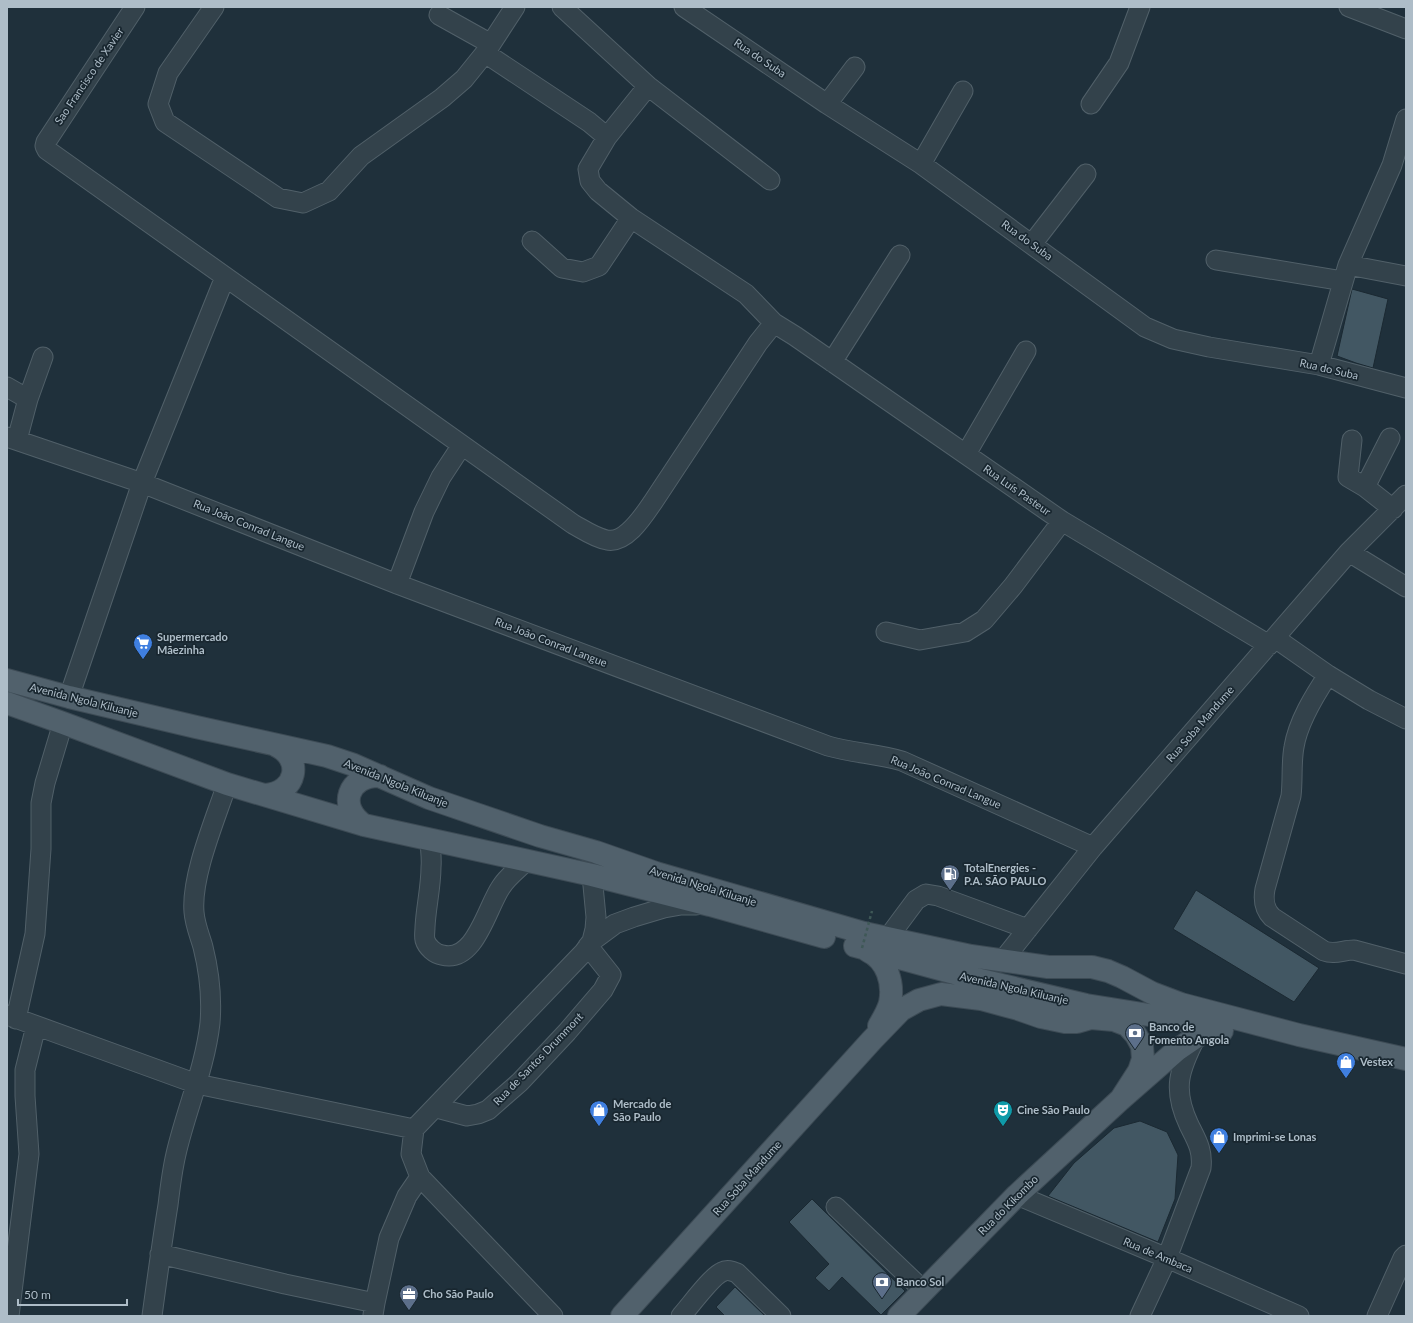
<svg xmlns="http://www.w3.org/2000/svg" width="1413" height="1323" viewBox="0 0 1413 1323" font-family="Lato,sans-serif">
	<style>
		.building { fill: #425763; stroke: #1b2932 }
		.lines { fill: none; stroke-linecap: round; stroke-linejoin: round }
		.minor-casing { stroke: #516069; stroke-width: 21 }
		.major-casing { stroke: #3d4b55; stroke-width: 24 }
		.minor { stroke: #33424b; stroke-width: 19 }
		.major { stroke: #51616c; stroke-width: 22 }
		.path-bridge { stroke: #3f5857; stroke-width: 2.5; stroke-dasharray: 3 3; stroke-linecap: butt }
		.labels { text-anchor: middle; stroke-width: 3.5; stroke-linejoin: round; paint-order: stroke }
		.street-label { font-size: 11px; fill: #aebdc8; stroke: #192730 }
		.poi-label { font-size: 11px; font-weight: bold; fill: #aebdc8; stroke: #192730; text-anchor: start }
	</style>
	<rect width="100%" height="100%" fill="#1f303b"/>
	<path class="building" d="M1352,289L1388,299L1373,368L1356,363L1337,356Z
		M1196,890L1319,968L1294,1002L1173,929Z
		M1140,1121L1167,1132L1178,1155L1175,1199L1158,1242L1048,1196L1074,1163L1114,1128Z
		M812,1199L905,1291L881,1315L842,1277L829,1291L815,1278L829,1264L789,1222Z
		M735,1287L765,1316H725L716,1307Z"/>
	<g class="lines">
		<g class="minor-casing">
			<path id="minor" d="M135,7L46,142L45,146L47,150L573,524C584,530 595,538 607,540C626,544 644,515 653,502L758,343L774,323
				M214,7L168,73L158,104L165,122L278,198L303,203L329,191L361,156L442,98L464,79L485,53L515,7
				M562,7L648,86L770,180
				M684,7L827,104L921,164L1145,327L1173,339L1209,347L1319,365L1406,388
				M1349,7L1406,29
				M439,15L491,44
				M485,53L589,122L607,137
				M648,86L607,137L588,169L590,181L598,191L631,218L746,294L774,323L795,336L1062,521L1269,645
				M827,104L855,67
				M1091,104L1119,63L1140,7
				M921,164L963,91
				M532,241L562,268L583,272L599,266L631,218
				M1032,244L1086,174
				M1216,260L1343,281
				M1348,265L1406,276
				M832,362L900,255
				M1319,365L1348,265L1392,165L1406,119
				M7,387L28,399
				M7,437L142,483L397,584L828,746C853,753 878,754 902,761L1093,847
				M1390,438L1365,487L1393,509
				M17,440L28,399L43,357
				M1352,440L1348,477L1365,487
				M966,454L1026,351
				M1349,552L1406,587
				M397,584L424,512L441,477L462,445
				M886,632L920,640L965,632L984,620L1013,586L1062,521
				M1275,638L1328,675L1369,700L1406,719
				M1328,675C1314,696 1298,722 1294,747C1291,763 1293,780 1291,796L1265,889C1263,900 1264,909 1272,917L1324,951C1335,955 1343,950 1354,950L1406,964
				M69,697L142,483L225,277
				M430,839C430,848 432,858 431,867C431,887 426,907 425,927C425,931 424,936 425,940C427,947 435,954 442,955C475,964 487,907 501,887C507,877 518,869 526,861
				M887,939L916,900L926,894L938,896L1028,929
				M592,941L615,924L634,917L664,908L681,905H696
				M1003,960L1093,847L1349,552L1406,495
				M7,1015L197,1084L414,1129
				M16,1019L35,934L41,849V803L45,783L63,723
				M437,1108L467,1116L478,1114L488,1110L520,1082L567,1032L603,990L611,975L588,946
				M1017,1195L1167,1258L1299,1316
				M836,1207L924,1291
				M160,1254L285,1284L375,1303
				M373,1315L375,1303L389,1238L407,1196L420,1177
				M9,1316L29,1154L25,1096V1070L36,1026
				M152,1316C157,1279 162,1242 168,1205C170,1188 172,1171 176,1154C186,1110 205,1068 210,1023C212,998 209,971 203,947C200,936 195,925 194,912C191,876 215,820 227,784
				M553,1316L420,1177L411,1154L414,1129L584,952L592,941L595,929L596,917L592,875
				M681,1316C690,1306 712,1276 722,1272C727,1269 732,1271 737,1273L781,1316
				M1140,1316L1167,1258L1201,1168C1203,1150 1197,1141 1189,1125C1172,1089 1179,1070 1196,1037
				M1377,1316L1403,1258L1406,1255"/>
		</g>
		<g class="major-casing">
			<path id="major" d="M7,680L69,697L196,727L327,756L354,765L429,798L540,836L596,852L656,873L864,933L971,956L1048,967H1092L1108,971L1122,977L1152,993L1181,1004L1299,1035L1406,1059
				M7,703L63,723L227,784L364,825L592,875L710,905L824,937
				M265,795C297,793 304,758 275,745
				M364,825C337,807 348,775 380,776
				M855,946L976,979L1086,1005L1212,1025
				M868,951C887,960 894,983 890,1003C888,1011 883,1019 879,1026
				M622,1316L872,1040L901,1010L919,1000L941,994L981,999L1018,1009L1041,1017L1065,1022H1077L1091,1018L1114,1020L1127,1025L1136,1035L1142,1046L1143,1059L1139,1071L1121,1099
				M899,1316L1017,1195L1121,1099L1177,1050L1196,1037L1206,1032L1222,1031"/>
		</g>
		<use href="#minor" class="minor"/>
		<use href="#major" class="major"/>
		<path class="path-bridge" d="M862,948L872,911"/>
	</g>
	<defs>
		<g id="supermarket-pin" transform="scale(1)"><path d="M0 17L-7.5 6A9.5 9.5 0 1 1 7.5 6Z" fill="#3f7fe0" stroke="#192730"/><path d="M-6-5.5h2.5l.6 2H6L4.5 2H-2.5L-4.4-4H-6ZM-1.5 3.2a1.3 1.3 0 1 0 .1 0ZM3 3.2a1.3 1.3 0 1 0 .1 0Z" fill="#fff"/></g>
		<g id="fuel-pin" transform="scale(1)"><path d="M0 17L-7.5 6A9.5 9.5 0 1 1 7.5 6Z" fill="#5c6f8a" stroke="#192730"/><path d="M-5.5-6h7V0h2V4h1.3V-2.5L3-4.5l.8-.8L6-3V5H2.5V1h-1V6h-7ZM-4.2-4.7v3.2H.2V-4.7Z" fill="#fff"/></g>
		<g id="bank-pin" transform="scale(1)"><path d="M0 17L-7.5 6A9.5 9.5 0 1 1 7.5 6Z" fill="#5c6f8a" stroke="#192730"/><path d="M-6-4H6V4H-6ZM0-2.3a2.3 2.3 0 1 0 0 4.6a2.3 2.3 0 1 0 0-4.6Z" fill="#fff"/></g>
		<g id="shop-pin" transform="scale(1)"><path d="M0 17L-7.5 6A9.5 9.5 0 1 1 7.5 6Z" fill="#3f7fe0" stroke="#192730"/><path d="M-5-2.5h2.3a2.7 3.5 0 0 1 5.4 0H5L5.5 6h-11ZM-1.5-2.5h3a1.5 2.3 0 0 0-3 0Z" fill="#fff"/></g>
		<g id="theatre-pin" transform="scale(1)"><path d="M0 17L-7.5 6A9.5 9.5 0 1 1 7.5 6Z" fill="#0f9aa8" stroke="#192730"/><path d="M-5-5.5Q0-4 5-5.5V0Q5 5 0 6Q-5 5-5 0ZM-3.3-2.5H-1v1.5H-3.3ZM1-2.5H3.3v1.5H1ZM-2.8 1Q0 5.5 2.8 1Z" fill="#fff"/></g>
		<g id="office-pin" transform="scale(1)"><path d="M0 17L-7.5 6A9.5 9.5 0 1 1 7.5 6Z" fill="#5c6f8a" stroke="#192730"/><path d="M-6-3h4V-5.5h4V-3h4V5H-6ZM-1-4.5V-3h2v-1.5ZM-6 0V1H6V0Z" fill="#fff"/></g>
	</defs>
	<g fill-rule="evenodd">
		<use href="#supermarket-pin" x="143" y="643"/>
		<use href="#fuel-pin" x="950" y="874"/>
		<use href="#bank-pin" x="1135" y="1033"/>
		<use href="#shop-pin" x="1346" y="1062"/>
		<use href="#shop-pin" x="599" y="1110"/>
		<use href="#theatre-pin" x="1003" y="1110"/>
		<use href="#shop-pin" x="1219" y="1137"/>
		<use href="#bank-pin" x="882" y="1282"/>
		<use href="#office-pin" x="409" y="1294"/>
	</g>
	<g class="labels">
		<g class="street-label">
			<text transform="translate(760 58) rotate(34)" y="4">Rua do Suba</text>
			<text transform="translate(89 76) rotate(-56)" y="4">Sao Francisco de Xavier</text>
			<text transform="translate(1027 240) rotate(36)" y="4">Rua do Suba</text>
			<text transform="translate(1329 369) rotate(13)" y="4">Rua do Suba</text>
			<text transform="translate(1017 490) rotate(35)" y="4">Rua Luís Pasteur</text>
			<text transform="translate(249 525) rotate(22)" y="4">Rua João Conrad Langue</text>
			<text transform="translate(551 642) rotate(21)" y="4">Rua João Conrad Langue</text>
			<text transform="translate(84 700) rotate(14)" y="4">Avenida Ngola Kiluanje</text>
			<text transform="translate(1200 724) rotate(-49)" y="4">Rua Soba Mandume</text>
			<text transform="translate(946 782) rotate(23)" y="4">Rua João Conrad Langue</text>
			<text transform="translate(396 783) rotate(22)" y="4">Avenida Ngola Kiluanje</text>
			<text transform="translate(703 886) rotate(17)" y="4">Avenida Ngola Kiluanje</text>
			<text transform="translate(1014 988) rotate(13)" y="4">Avenida Ngola Kiluanje</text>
			<text transform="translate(538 1059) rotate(-46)" y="4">Rua de Santos Drummont</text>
			<text transform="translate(747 1178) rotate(-48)" y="4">Rua Soba Mandume</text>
			<text transform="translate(1008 1205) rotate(-45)" y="4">Rua do Kikombo</text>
			<text transform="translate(1158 1255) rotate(23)" y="4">Rua de Ambaca</text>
		</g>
		<g class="poi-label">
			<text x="157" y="641">Supermercado<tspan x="157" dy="13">Mãezinha</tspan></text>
			<text x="964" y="872">TotalEnergies -<tspan x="964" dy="13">P.A. SÃO PAULO</tspan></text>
			<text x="1149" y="1031">Banco de<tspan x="1149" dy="13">Fomento Angola</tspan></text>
			<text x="1360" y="1066">Vestex</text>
			<text x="613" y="1108">Mercado de<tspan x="613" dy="13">São Paulo</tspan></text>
			<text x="1017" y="1114">Cine São Paulo</text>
			<text x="1233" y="1141">Imprimi-se Lonas</text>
			<text x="896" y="1286">Banco Sol</text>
			<text x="423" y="1298">Cho São Paulo</text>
		</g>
	</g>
	<rect width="1413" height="1323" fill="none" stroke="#aebdc8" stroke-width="16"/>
	<path d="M18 1299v6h109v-6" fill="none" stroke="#aebdc8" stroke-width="2"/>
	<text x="24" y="1299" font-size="12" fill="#aebdc8" stroke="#192730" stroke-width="3" paint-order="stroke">50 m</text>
</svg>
